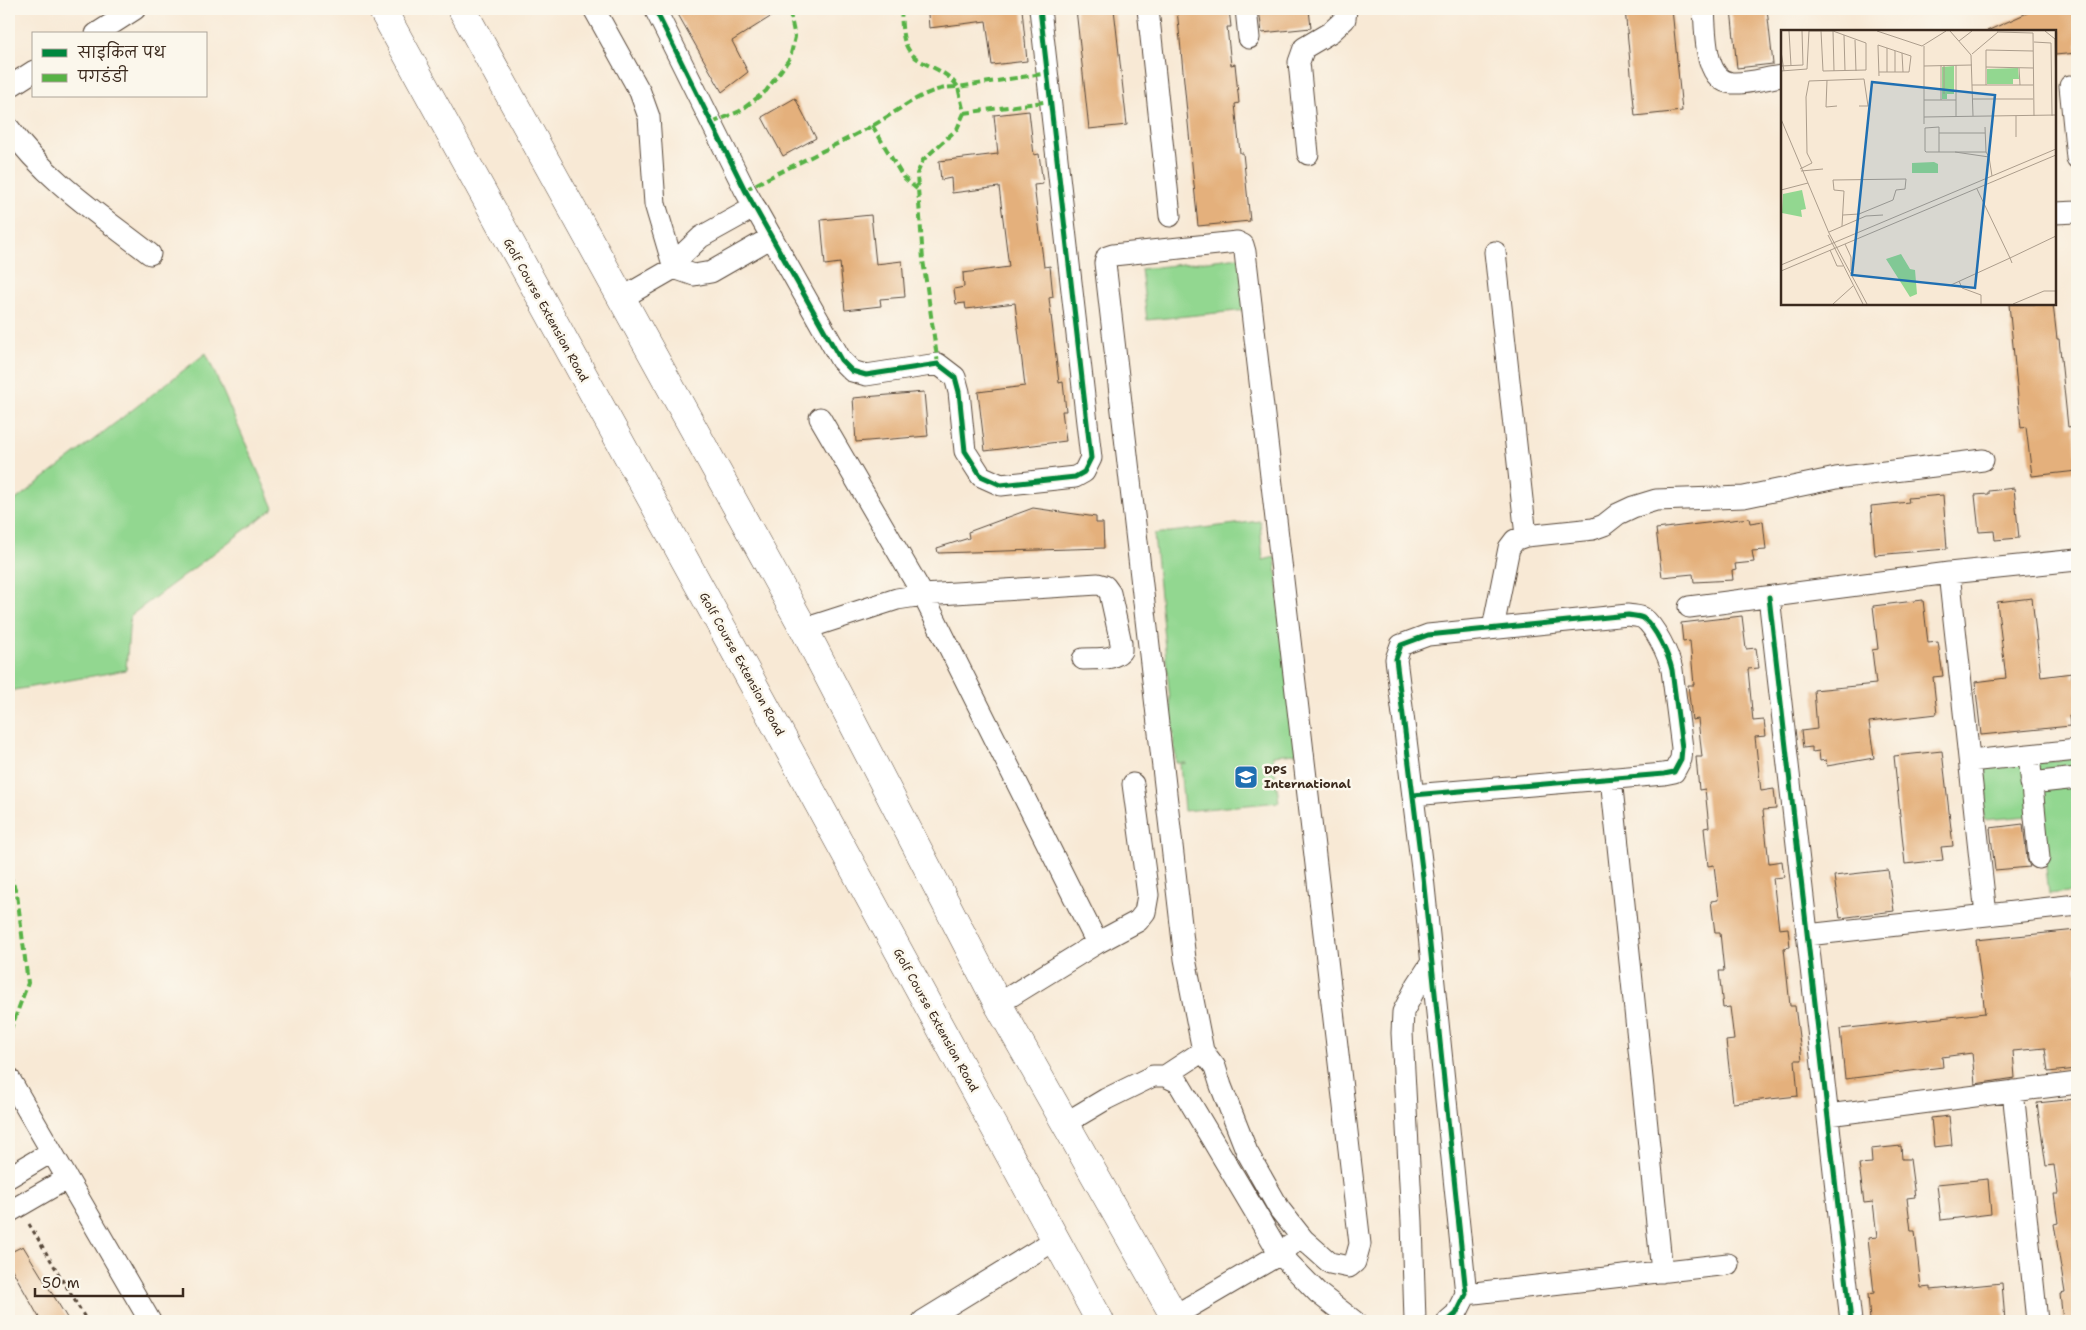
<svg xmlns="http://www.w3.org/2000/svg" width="2086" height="1330" viewBox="0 0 2086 1330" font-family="'Shantell Sans','Playpen Sans Deva',sans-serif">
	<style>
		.green { fill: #92d790; stroke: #668057 }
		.building { fill: #e4b07c }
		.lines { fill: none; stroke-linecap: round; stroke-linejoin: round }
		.minor-casing { stroke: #574739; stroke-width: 23 }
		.major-casing { stroke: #574739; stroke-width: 29 }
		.path { stroke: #574739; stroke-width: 3; stroke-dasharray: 4 4; stroke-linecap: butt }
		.minor { stroke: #fff; stroke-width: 21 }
		.major { stroke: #fff; stroke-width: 28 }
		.quiet { stroke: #57b245; stroke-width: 4; stroke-dasharray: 8 4; stroke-linecap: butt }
		.cycleway-casing { stroke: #fbf7ec; stroke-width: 8 }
		.cycleway { stroke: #00873e; stroke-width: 5 }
		.labels { text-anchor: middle; stroke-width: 5; stroke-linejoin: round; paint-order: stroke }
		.street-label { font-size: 12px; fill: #3b2a1e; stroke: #fbf7ec }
		.poi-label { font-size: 12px; font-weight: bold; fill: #3b2a1e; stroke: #fbf7ec; text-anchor: start }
		.inset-road { fill: none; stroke: #ac9d8c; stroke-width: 1 }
		.view { fill: #1f6fb2; fill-opacity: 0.15; stroke: #1f6fb2; stroke-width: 2.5 }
		.inset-edge { fill: none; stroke: #3b2a1e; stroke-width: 2.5 }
	</style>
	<rect width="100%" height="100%" fill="#fbf7ec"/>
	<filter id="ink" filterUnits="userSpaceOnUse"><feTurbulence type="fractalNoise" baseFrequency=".02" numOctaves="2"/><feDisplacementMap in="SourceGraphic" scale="10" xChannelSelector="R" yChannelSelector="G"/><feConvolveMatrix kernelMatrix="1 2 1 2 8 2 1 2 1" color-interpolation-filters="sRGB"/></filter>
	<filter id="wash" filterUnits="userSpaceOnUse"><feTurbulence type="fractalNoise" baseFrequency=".0096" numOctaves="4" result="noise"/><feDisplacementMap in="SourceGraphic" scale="20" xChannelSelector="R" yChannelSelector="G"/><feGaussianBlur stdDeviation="1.12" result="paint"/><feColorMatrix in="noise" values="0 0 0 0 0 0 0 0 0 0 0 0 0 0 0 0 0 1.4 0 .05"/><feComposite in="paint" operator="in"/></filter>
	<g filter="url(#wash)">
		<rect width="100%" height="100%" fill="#f8e9d5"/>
		<path class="green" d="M1240,257L1247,310L1147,320L1141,269Z
			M206,353L274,508L130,616L126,670L9,691V505Z
			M1260,521L1263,560L1275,557L1297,753L1273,755L1279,802L1184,811L1180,764L1186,763H1176L1154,534Z
			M2077,758V891L2049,894L2040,815L1984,820L1979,768Z"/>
		<g id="blocks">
			<path class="building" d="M675,9H783L732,41L748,72L722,92Z
				M935,9H1022L1027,61L992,65L986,21L929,28L928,14Z
				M1076,9H1114L1127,125L1089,129Z
				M1177,9H1229L1231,27H1227L1231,65L1235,64L1239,103L1235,104L1240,153H1243L1250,221L1198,226Z
				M1259,9H1309L1311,28L1262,33Z
				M1625,9H1672L1682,111L1635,116Z
				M1731,9H1767L1773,64L1737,68Z
				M2036,9L2077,10V53L2055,55V31H1987Z
				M795,98L816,138L783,156L762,117Z
				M1029,111L1034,155L1039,154L1043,184L1034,185L1044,267L1050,266L1053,297L1049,298L1059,383L1063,382L1066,411H1062L1066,441L985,451L978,392L1025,386L1015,303L966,309L965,303L956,304L954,289L964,287L963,273L1009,267L999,187L952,193L951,178L941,180L939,161L998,154L994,115Z
				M871,215L876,264L902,261L905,297L880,299L881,306L845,310L840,263L825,265L821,220Z
				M2009,304H2053L2057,339H2059L2068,427L2074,426L2077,471L2032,476L2026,427L2021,428Z
				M924,392L928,436L856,442L853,398Z
				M2014,488L2019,538L1995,540L1994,531L1979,532L1975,495L1989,494V491Z
				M1943,495L1947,549L1875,555L1871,506L1909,502L1908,498Z
				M1033,508L1096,517V523H1103L1104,548L938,553L937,548L969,538L968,532Z
				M1749,518L1750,523L1763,521L1766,550L1752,551L1754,562L1735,564L1736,570L1732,571L1733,580L1694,582L1693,574L1662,577L1656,529Z
				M2032,598L2041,677L2072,673V678H2077V715L2069,716L2070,726L1981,735L1975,682L2006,678L1997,602Z
				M1923,600L1928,643L1938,642L1943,676L1933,677L1937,714L1869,722L1874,758L1827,766L1826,760L1820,761L1819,751L1812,752V747L1803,748L1801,731L1817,729L1814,690L1876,684L1872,650L1878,649L1873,606Z
				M1742,616L1746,649L1756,648L1759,668L1748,669L1753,721L1764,720L1766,736L1755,737L1761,791L1774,789L1776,809L1763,810L1769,863L1782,861L1784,877L1773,878L1779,929L1788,928L1790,947L1784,948L1790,1006H1795L1802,1060H1795L1798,1096L1733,1103L1726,1041L1734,1040L1730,1007L1723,1008L1719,971H1724L1720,933H1715L1711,901L1718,900L1714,865L1708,866L1704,828L1709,827L1705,789L1699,790L1696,757H1702L1698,719L1692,720L1688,685H1694L1690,641L1683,642L1681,623Z
				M1942,751L1953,846L1941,847L1943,860L1905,864L1894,756Z
				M2023,824L2027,859L2030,867L1995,870L1990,828Z
				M1888,870L1894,911L1840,918L1834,876Z
				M2077,930V1069L2048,1072L2045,1048L2013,1051L2015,1078L1975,1084L1972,1053L1942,1057L1943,1067L1845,1079L1840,1029L1985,1013L1976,940Z
				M2076,1099L2077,1114V1321H2063L2060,1294L2065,1293L2054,1224L2058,1223L2054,1194H2058L2054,1165L2046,1166L2037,1103Z
				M1949,1116L1952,1145L1934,1147L1931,1118Z
				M1901,1146L1902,1159H1910L1915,1197L1907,1198L1911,1231H1915L1921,1288L1931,1287V1290L2002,1283L2005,1321H1870L1868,1294L1874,1293L1868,1238L1877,1237L1873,1202L1864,1203L1859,1164L1872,1163L1871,1149Z
				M1988,1179L1991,1214L1941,1220L1937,1184Z
				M23,1246L69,1321H41L9,1264V1253Z"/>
		</g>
	</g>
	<g filter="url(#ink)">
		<use href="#blocks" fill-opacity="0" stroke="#574739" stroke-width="1"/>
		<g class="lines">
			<g class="minor-casing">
				<path id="minor" d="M594,9L640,92L649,117L655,204L674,268L694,275L711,272L772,237
					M655,9L745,190L841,360L852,371L866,375L938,364L955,377L959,392L965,451L981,476L1001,485L1075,477L1084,472L1091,458L1040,9
					M1148,9L1170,216
					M1246,9L1249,38
					M1704,9C1706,30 1703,81 1732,83C1748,84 1766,78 1782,76
					M96,34L135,9
					M2070,86L2077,158
					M9,87L34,71
					M9,128C46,180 100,215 150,254
					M1308,154L1299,62L1304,48L1331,32L1345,19L1346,9
					M2055,213L2077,212
					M1237,242L1243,245L1245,252L1360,1244L1355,1262L1349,1267L1330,1263L1303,1239L1280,1210L1247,1152L1221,1086L1215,1067L1203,1051L1185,959L1105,263L1107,257L1113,255Z
					M1495,252L1526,536
					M622,298L674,268L682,255L701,237L755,207
					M820,418L923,595L1097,943
					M1949,573L1986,915
					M1769,597L1851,1321
					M1689,607L1949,573L2077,560
					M1493,628L1509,548L1515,540L1526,536L1593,529L1604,525L1618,514L1633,507L1656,500L1744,497L1836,478L1983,460
					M804,629L897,599L923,595L1098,584L1105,586L1110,593L1121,643V651C1112,661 1096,658 1083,659
					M2029,755L2039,858
					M1970,761L2077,750
					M1611,778L1662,1272
					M2031,783L2077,778
					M1413,795L1664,774L1674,772L1681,759L1682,748L1672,670C1669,656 1655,626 1643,618C1639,616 1633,616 1628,615L1428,635L1401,645L1396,659L1423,877L1466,1294L1456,1314L1448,1321
					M1807,935L2077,905
					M998,1004L1097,943L1138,921L1145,912L1148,895L1133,784
					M1165,1076L1203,1051
					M9,1078L150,1321
					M2013,1091L2037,1321
					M1828,1115L2077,1083
					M1064,1124L1106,1099L1153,1076H1165L1178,1082L1280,1254L1318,1293L1354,1321
					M9,1177L51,1152
					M9,1212L66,1179
					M1466,1294L1728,1264
					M1174,1316L1280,1254L1291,1245
					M923,1321L1055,1240
					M1415,1321L1412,1222L1402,1033L1403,1012L1417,985L1432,962"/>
			</g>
			<g class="major-casing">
				<path id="major" d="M382,9L763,702L1100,1321
					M462,9L804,629L998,1004L1177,1321"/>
			</g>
			<path class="path" d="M29,1224L87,1321"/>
			<use href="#minor" class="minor"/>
			<use href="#major" class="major"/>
			<path class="quiet" d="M901,9C902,21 901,36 907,47C917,67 943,65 958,87L1048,73
				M964,113L1051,101
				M712,123L740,111L766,91L790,58L795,37L789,9
				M872,125L903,177L917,189
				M745,190C787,168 830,148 872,126C899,111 926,86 958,87L964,113L957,129L923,160L917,174L923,260L938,364
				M9,873L17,894L28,983L9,1034"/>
			<g class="cycleway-casing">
				<path id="cycleway" d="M655,9L745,190L841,360L852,371L866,375L938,364L955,377L959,392L965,451L981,476L1001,485L1075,477L1084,472L1091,458L1040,9
					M1769,597L1851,1321
					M1413,795L1664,774L1674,772L1681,759L1682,748L1672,670C1669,656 1655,626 1643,618C1639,616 1633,616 1628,615L1428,635L1401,645L1396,659L1423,877L1466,1294L1456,1314L1448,1321"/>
			</g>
			<use href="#cycleway" class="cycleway"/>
		</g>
	</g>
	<defs>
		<g id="school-square" transform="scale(1.25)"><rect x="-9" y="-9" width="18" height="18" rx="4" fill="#1f6fb2" stroke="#fbf7ec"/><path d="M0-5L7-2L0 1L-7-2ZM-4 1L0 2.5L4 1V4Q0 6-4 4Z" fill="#fff"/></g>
	</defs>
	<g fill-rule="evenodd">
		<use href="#school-square" x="1246" y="777"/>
	</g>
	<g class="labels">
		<g class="street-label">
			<text transform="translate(546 310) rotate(61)" y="4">Golf Course Extension Road</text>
			<text transform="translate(742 664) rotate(61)" y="4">Golf Course Extension Road</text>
			<text transform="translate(936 1020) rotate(61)" y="4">Golf Course Extension Road</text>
		</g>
		<g class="poi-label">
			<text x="1264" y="774">DPS<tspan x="1264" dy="14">International</tspan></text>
		</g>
	</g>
	<g transform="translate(1781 30)">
		<rect width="275" height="275" fill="#f8e9d5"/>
		<path d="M173,36V64H166V69H161V37ZM237,38L238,49H232V54H206V39ZM153,132L157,134V143H131V133ZM21,160L25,179L20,180L21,187L1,183L2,164ZM120,224L129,239L134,240L136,264L129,267L105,229Z" fill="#92d790"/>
		<path class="inset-road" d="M8,1L10,36M52,1L53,41M96,1L141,16L165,1M169,1L190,25L192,86M264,1L274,9L275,68M216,2L252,3L253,86M63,5L64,41M74,10L75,41M178,11L191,1M253,12L270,13L271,86M143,16V94M106,18V42M0,21L3,41M114,21V42M121,23L122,42M191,24L217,2M160,35V70M175,35V87M0,36L22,35L21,1M143,36L191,35M205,37L252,38M238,38L239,55M0,41L26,39L28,1H52L85,13V40L42,41L40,1M98,42H128L130,26L97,15V16L98,46M46,50L45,77L56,76M191,55H252M205,55V20L252,21M163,64V35M191,69H252M143,70H175M143,87L275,85M0,89L48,203L86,274M204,97L205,122M158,103H204M235,107V86M158,122V97L144,98V121L145,122H205L208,127M174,122L208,127L211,146M19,139L31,133L26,123L25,67L28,51L83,49L87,76H78M20,141L42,139M196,159L229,228L275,206M0,160L27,153M61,196L63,161L53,160L52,150L125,149L124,159L115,160L112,170L78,184L62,185M48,202L85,186L102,185M47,205L82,274M64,214L70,227V241M49,220L56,236H62M0,235L275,119M0,241L275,125M178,251L181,258L200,265V274M170,255L229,228L231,233M52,274L72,256M232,274L263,261H275"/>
		<path class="view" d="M91,52L214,65L194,258L71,245Z"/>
		<rect width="275" height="275" class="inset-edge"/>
	</g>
	<rect width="2086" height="1330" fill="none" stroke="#fbf7ec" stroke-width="30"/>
	<rect x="32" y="32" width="175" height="65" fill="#fbf7ec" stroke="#aea59a"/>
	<rect x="42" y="49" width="25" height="8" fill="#00873e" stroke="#aea59a"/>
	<text x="78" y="58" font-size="15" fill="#3b2a1e">साइकिल पथ</text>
	<rect x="42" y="74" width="25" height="8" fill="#57b245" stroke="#aea59a"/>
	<text x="78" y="82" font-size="15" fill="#3b2a1e">पगडंडी</text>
	<path d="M35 1288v8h148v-8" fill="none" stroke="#3b2a1e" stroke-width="2.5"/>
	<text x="42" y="1288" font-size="15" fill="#3b2a1e" stroke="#fbf7ec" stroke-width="4" paint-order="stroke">50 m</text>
</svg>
